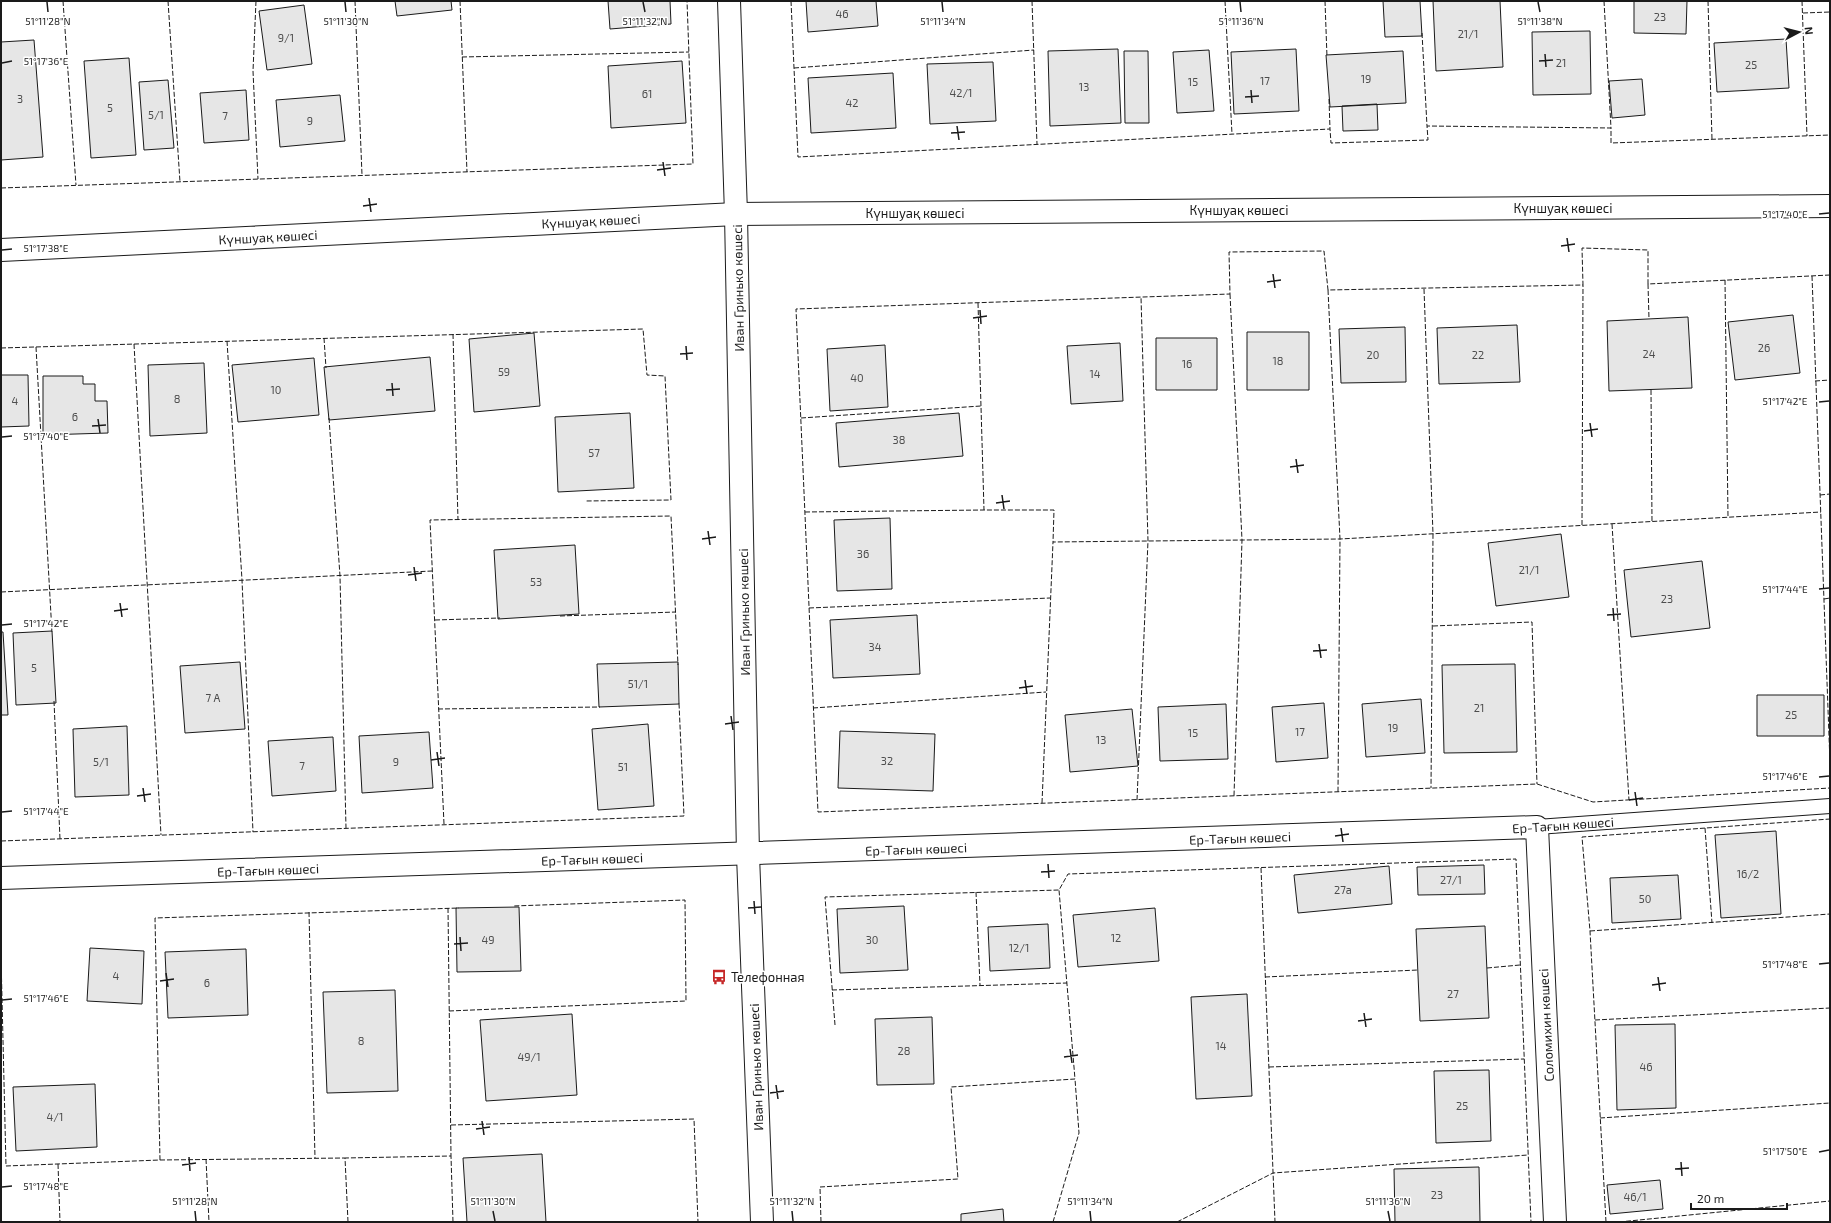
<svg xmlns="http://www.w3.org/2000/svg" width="1831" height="1223" viewBox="0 0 1831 1223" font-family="'Exo 2',sans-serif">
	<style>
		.building { fill: #e6e6e6; stroke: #1a1a1a }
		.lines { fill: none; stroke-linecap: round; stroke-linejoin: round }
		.service-casing { stroke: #1a1a1a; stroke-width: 16 }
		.minor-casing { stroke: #1a1a1a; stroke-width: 24 }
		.tertiary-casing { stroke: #1a1a1a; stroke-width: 24 }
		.service { stroke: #fff; stroke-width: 14 }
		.minor { stroke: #fff; stroke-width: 22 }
		.tertiary { stroke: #fff; stroke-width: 22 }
		.fence { stroke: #1a1a1a; stroke-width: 1; stroke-dasharray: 5 2; stroke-linecap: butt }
		.ticks { fill: none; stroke: #1a1a1a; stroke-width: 1.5 }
		.labels { text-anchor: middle; stroke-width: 3; stroke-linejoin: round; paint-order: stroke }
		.number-label { font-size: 11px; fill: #4d4d4d }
		.street-label { font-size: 13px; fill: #1a1a1a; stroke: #fff }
		.poi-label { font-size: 13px; fill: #1a1a1a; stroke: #fff; text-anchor: start }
		.ticks-label { font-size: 10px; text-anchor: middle; fill: #1a1a1a; stroke: #fff; stroke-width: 3; stroke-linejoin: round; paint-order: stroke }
	</style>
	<rect width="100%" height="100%" fill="#fff"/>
	<path class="building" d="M395,1H451L452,10L397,16Z
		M608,1H670L671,24L610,29Z
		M806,1H876L878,26L808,32Z
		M1383,1H1420L1422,36L1385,37Z
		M1433,1H1500L1503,67L1436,71Z
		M1634,1H1687L1686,34L1634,33Z
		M304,5L312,64L267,70L259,11Z
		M1590,31L1591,94L1533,95L1532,32Z
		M1786,39L1789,88L1717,92L1714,43Z
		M34,40L43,157L1,160V42Z
		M1118,49L1121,123L1050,126L1048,51Z
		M1296,49L1299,111L1234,114L1231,52Z
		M1209,50L1214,111L1177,113L1173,52Z
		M1124,51H1148L1149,123H1125Z
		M1403,51L1406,103L1330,107L1326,55Z
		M129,58L136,155L91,158L84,61Z
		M682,61L686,123L611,128L608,66Z
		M993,62L996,121L930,124L927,64Z
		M893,73L896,128L811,133L808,78Z
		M1642,79L1645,115L1612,118L1609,81Z
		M168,80L174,148L144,150L139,82Z
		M246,90L249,140L204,143L200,93Z
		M340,95L345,141L280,147L276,100Z
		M1377,104L1378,130L1343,131L1342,106Z
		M1793,315L1800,373L1735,380L1728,322Z
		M1688,317L1692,388L1609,391L1607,321Z
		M1517,325L1520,382L1439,384L1437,328Z
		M1405,327L1406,382L1341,383L1339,329Z
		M1247,332H1309V390H1247Z
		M534,333L540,406L474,412L469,339Z
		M1156,338H1217V390H1156Z
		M1120,343L1123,401L1071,404L1067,346Z
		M885,345L888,407L830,411L827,349Z
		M430,357L435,411L329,420L324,367Z
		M314,358L319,415L238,422L232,365Z
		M204,363L207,433L150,436L148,365Z
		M1,375H28L29,426L1,427Z
		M43,376H83V384H95V401H107L108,433L43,435Z
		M630,413L634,488L558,492L555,417Z
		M959,413L963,456L839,467L836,423Z
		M890,518L892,589L837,591L834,520Z
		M1561,534L1569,597L1496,606L1488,543Z
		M575,545L579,614L498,619L494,550Z
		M1702,561L1710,628L1631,637L1624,570Z
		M917,615L920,674L833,678L830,620Z
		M52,631L56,703L16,705L13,633Z
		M1,632H3L8,715H1Z
		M240,662L245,729L185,733L180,666Z
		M678,662L679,704L599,707L597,664Z
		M1515,664L1517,752L1444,753L1442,665Z
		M1757,695H1824V736H1757Z
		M1421,699L1425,753L1366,757L1362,704Z
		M1324,703L1328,758L1276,762L1272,707Z
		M1226,704L1228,759L1160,761L1158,707Z
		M1132,709L1138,766L1070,772L1065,715Z
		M648,724L654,806L598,810L592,729Z
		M127,726L129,795L75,797L73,729Z
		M840,731L935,734L933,791L838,788Z
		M429,732L433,788L362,793L359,736Z
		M333,737L336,791L272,796L268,741Z
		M1776,831L1781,914L1721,918L1715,835Z
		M1484,865L1485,894L1418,895L1417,867Z
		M1389,866L1392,904L1298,913L1294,875Z
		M1678,875L1681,919L1612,923L1610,878Z
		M904,906L908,970L840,973L837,909Z
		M519,907L521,971L457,972L456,908Z
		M1155,908L1159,961L1078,967L1073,915Z
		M1048,924L1050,968L990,971L988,927Z
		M1485,926L1489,1018L1420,1021L1416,929Z
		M90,948L144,951L142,1004L87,1001Z
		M246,949L248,1015L168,1018L165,952Z
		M395,990L398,1091L327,1093L323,992Z
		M1247,994L1252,1096L1196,1099L1191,997Z
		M572,1014L577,1095L486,1101L480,1020Z
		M932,1017L934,1084L877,1085L875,1019Z
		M1675,1024L1676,1108L1617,1110L1615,1025Z
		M1489,1070L1491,1141L1436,1143L1434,1071Z
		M95,1084L97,1147L16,1151L13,1087Z
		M542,1154L546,1222H467L463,1158Z
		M1479,1167L1480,1222H1395L1394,1169Z
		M1660,1180L1663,1209L1610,1214L1607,1185Z
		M1003,1209L1004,1222H961V1214Z"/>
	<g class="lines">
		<g class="service-casing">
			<path id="service" d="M1537,827L1830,806"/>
		</g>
		<g class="minor-casing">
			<path id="minor" d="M1,250L736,214L1830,206
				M1,878L1537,827L1555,1222"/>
		</g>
		<g class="tertiary-casing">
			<path id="tertiary" d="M729,1L736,214L748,855L762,1222"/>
		</g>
		<use href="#service" class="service"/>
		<use href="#minor" class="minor"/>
		<use href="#tertiary" class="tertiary"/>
		<path class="fence" d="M63,1L76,185
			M168,1L180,182
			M256,1L253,71L258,179
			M355,1L362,175
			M460,1L467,172
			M791,1L798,157L1330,129L1331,143L1428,140L1427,126L1611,128V143L1830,135
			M1032,1L1037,144
			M1225,1L1232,134
			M1325,1L1327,57
			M1604,1L1611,128
			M1708,1L1712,139
			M1802,1L1807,136
			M1803,13L1830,12
			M1422,33L1427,126
			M462,57L689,52
			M794,68L1034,50
			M1329,99L1330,129
			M1,188L693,164L687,1
			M1830,275L1648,284V250L1582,248L1583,285L1328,290L1324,251L1229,252L1230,294L796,309L818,812L1537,784L1593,802L1830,788
			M1812,276L1830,763
			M1725,280L1728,517
			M1648,284L1649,319
			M1424,289L1433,534L1431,788
			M1328,290L1340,539L1338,792
			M1230,294L1242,540L1234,796
			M978,303L984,510H1054L1053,542
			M453,334L458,520
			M324,338L326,368
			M227,341L242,580L253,832
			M134,344L161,835
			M36,347L52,633
			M1,348L643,329L647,375L665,376L671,500L585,501
			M1815,381L1830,380
			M1651,390L1652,522
			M329,418L340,576L346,828
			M801,418L981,406
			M1820,495L1830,494
			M805,512L984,510
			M1612,524L1629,800
			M1582,525L1583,285
			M1,592L432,571
			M1824,599L1830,598
			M809,608L1050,598
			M560,616L676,612
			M435,620L500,618
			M1433,626L1532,622L1537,784
			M54,701L60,839
			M813,708L1046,692
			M438,709L600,707
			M1137,800L1148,541L1141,297
			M1042,803L1053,542L1340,539L1821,512
			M444,824L430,520L671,516L678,665
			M1705,828L1712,923
			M1,841L684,816L679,703
			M1261,868L1275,1222
			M976,892L980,985
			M448,908L451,1156
			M309,912L315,1158
			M1590,931L1830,914
			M1,956L6,1166L160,1160L155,918L459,908
			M1487,968L1520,965
			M1265,977L1418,970
			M832,990L1067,983
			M449,1011L686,1001L685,900L513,906
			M1595,1020L1830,1008
			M835,1025L825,897L1059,890
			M1269,1067L1524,1059
			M1600,1118L1830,1103
			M451,1125L694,1119L698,1222
			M206,1159L209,1222
			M160,1160L345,1158
			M58,1164L60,1222
			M348,1222L345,1158L451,1156L453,1222
			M821,1222L820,1187L958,1179L951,1087L1075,1079L1059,890L1068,874L1516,859L1531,1222
			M1053,1222L1079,1133L1075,1079
			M1177,1222L1273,1173L1528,1155
			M1606,1222L1590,931L1582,837L1830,819
			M1619,1222L1830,1201"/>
	</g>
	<path class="ticks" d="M47,2L48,12M345,2L346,12M643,2L645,12M942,2L943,12M1240,2L1241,12M1538,2L1540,12M1545,54L1546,67M1539,61L1553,60M2,63L12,61M1251,90L1252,103M1245,97L1259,96M957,126L959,140M951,133L965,132M663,162L665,176M657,170L671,168M369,198L371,212M363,206L377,204M1819,214L1829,213M1567,238L1569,252M1561,246L1575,244M2,250L12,249M1273,274L1275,288M1267,282L1281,280M980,310L981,324M973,318L987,316M686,346L687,360M680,354L693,353M392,383L393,396M386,390L400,389M1819,402L1829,401M98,419L100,433M1590,423L1592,437M92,426L106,425M1584,431L1598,429M2,437L12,436M1296,459L1298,473M1290,467L1304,465M1002,495L1004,509M996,503L1010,501M708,531L710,545M702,539L716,537M414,567L416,581M408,575L422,573M1819,589L1829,588M120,603L122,617M1613,608L1614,621M114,611L128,609M1607,615L1621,614M2,625L12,624M1319,644L1321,658M1313,651L1327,650M1025,680L1027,694M1019,688L1033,686M731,716L733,730M725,724L739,722M437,752L439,766M431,760L445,758M1819,777L1829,776M143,788L145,802M1635,792L1637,806M137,796L151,794M1629,800L1643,798M2,812L12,811M1341,828L1343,842M1335,836L1349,834M1048,864L1049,878M1041,872L1055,871M754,901L755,914M748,908L761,907M460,937L461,951M454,944L468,943M1819,964L1829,963M166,973L168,987M1658,977L1660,991M160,981L174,979M1652,985L1666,983M2,1000L12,999M1364,1013L1366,1027M1358,1021L1372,1019M1070,1049L1072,1063M1064,1057L1078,1055M776,1085L778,1099M770,1093L784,1091M482,1121L484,1135M476,1129L490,1127M1819,1152L1829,1150M189,1157L190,1171M1681,1162L1682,1176M182,1165L196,1163M1675,1169L1689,1168M2,1187L12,1186M195,1211L196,1221M493,1211L495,1221M792,1211L793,1221M1090,1211L1091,1221M1388,1211L1390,1221"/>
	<defs>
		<g id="bus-bare" transform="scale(1.2)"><path d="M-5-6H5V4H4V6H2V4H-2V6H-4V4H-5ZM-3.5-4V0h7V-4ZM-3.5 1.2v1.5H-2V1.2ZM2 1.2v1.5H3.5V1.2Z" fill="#c62828" stroke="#fff" stroke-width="2.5" paint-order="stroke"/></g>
	</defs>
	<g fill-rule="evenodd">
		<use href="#bus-bare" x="719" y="977"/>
	</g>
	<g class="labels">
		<g class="number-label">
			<text x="842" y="18">46</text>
			<text x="1660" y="21">23</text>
			<text x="1468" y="38">21/1</text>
			<text x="286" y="42">9/1</text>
			<text x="1561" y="67">21</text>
			<text x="1751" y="69">25</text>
			<text x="1366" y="83">19</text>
			<text x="1265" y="85">17</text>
			<text x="1193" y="86">15</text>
			<text x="1084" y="91">13</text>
			<text x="961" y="97">42/1</text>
			<text x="647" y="98">61</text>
			<text x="20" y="103">3</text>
			<text x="852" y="107">42</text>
			<text x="110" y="112">5</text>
			<text x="156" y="119">5/1</text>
			<text x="225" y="120">7</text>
			<text x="310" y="125">9</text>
			<text x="1764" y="352">26</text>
			<text x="1649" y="358">24</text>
			<text x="1373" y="359">20</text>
			<text x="1478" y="359">22</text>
			<text x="1278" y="365">18</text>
			<text x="1187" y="368">16</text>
			<text x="504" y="376">59</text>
			<text x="1095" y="378">14</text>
			<text x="857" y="382">40</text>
			<text x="276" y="394">10</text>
			<text x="177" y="403">8</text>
			<text x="15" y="405">4</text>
			<text x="75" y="421">6</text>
			<text x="899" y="444">38</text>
			<text x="594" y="457">57</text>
			<text x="863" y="558">36</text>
			<text x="1529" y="574">21/1</text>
			<text x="536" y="586">53</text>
			<text x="1667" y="603">23</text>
			<text x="875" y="651">34</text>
			<text x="34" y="672">5</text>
			<text x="638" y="688">51/1</text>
			<text x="213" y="702">7 А</text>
			<text x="1479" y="712">21</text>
			<text x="1791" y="719">25</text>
			<text x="1393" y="732">19</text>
			<text x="1300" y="736">17</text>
			<text x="1193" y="737">15</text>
			<text x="1101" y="744">13</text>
			<text x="887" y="765">32</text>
			<text x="101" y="766">5/1</text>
			<text x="396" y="766">9</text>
			<text x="302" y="770">7</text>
			<text x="623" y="771">51</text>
			<text x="1748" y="878">16/2</text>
			<text x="1451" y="884">27/1</text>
			<text x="1343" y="894">27а</text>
			<text x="1645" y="903">50</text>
			<text x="1116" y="942">12</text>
			<text x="488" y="944">49</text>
			<text x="872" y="944">30</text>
			<text x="1019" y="952">12/1</text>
			<text x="116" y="980">4</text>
			<text x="207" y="987">6</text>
			<text x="1453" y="998">27</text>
			<text x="361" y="1045">8</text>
			<text x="1221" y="1050">14</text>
			<text x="904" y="1055">28</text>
			<text x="529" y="1061">49/1</text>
			<text x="1646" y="1071">46</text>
			<text x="1462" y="1110">25</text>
			<text x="55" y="1121">4/1</text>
			<text x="1437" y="1199">23</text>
			<text x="1635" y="1201">46/1</text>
		</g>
		<g class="street-label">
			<text x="1563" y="213">Күншуақ көшесі</text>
			<text x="1239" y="215">Күншуақ көшесі</text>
			<text x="915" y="218">Күншуақ көшесі</text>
			<text transform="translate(591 221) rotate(-3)" y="5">Күншуақ көшесі</text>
			<text transform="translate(268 237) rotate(-3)" y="5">Күншуақ көшесі</text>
			<text transform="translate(738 288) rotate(-91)" y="5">Иван Гринько көшесі</text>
			<text transform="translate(744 612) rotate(-91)" y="5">Иван Гринько көшесі</text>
			<text transform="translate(1563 825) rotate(-4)" y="5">Ер-Тағын көшесі</text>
			<text transform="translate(1240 838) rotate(-2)" y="5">Ер-Тағын көшесі</text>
			<text transform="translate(916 849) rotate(-2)" y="5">Ер-Тағын көшесі</text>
			<text transform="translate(592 859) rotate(-2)" y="5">Ер-Тағын көшесі</text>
			<text transform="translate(268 870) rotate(-2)" y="5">Ер-Тағын көшесі</text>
			<text transform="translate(1546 1025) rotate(-93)" y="5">Соломихин көшесі</text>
			<text transform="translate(756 1067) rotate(-92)" y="5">Иван Гринько көшесі</text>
		</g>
		<g class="poi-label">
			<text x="731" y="982">Телефонная</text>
		</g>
	</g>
	<g class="ticks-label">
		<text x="48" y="25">51°11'28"N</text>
		<text x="346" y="25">51°11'30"N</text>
		<text x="645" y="25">51°11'32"N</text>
		<text x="943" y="25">51°11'34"N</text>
		<text x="1241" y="25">51°11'36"N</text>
		<text x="1540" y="25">51°11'38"N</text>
		<text x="46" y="65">51°17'36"E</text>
		<text x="1785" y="218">51°17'40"E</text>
		<text x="46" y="252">51°17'38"E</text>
		<text x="1785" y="405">51°17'42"E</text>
		<text x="46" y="440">51°17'40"E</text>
		<text x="1785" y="593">51°17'44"E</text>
		<text x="46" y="627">51°17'42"E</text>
		<text x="1785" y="780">51°17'46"E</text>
		<text x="46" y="815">51°17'44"E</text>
		<text x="1785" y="968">51°17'48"E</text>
		<text x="46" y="1002">51°17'46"E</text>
		<text x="1785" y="1155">51°17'50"E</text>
		<text x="46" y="1190">51°17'48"E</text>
		<text x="195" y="1205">51°11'28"N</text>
		<text x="493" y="1205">51°11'30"N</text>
		<text x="792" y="1205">51°11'32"N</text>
		<text x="1090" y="1205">51°11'34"N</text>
		<text x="1388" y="1205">51°11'36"N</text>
	</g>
	<rect width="1831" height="1223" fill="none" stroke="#1a1a1a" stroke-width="4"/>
	<g transform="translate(1799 32) rotate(83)" stroke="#ffffff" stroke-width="3" paint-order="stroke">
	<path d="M0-3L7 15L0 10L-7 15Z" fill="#1a1a1a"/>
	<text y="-6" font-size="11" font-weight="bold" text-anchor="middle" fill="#1a1a1a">N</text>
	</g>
	<path d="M1691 1203v6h96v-6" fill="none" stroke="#1a1a1a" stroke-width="2"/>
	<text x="1697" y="1203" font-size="12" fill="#1a1a1a" stroke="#ffffff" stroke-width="3" paint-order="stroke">20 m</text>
</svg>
